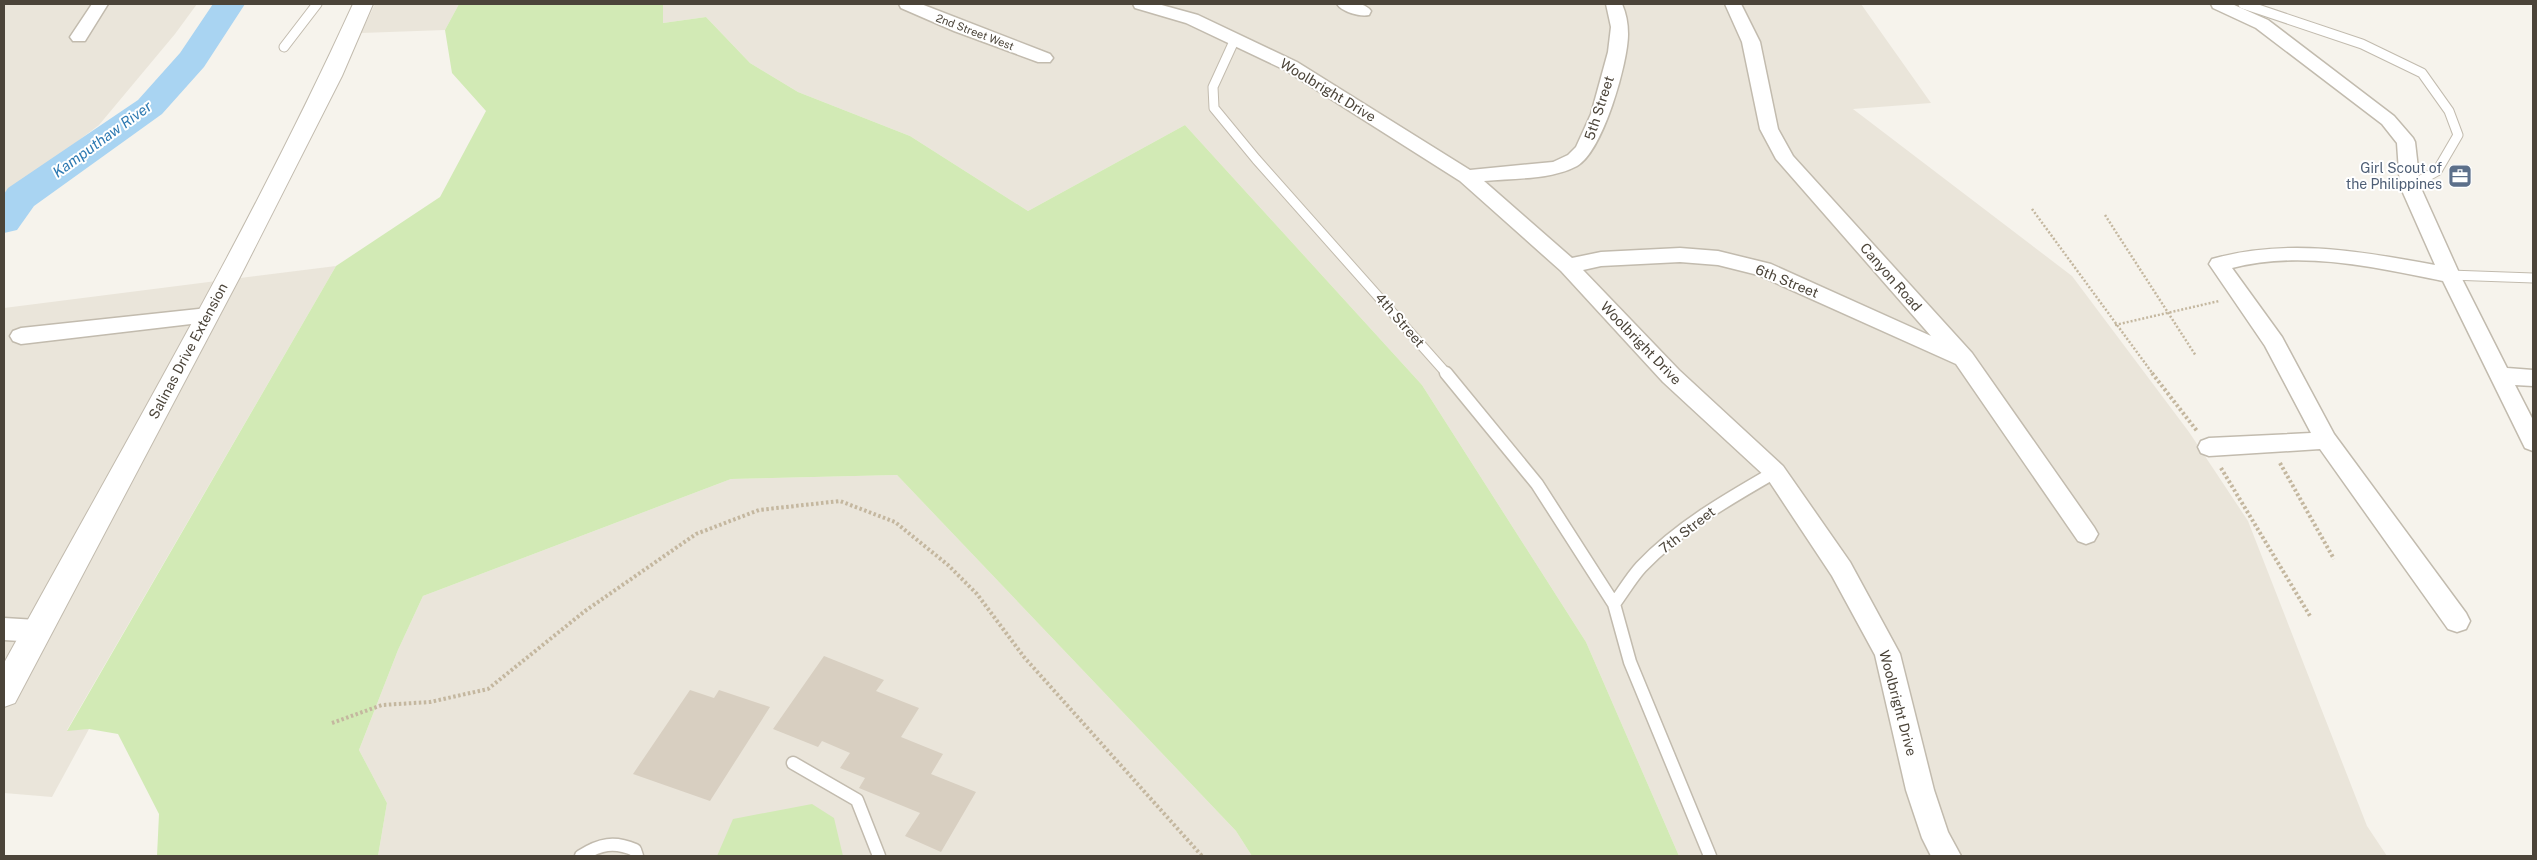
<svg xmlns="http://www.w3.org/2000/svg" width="2537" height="860" font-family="'Public Sans',sans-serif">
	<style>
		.residential { fill: #eae5da }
		.green { fill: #d2eab5 }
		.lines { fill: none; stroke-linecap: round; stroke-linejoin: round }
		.river { fill: #a9d4f2; fill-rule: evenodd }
		.building { fill: #d8cfc1 }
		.service-far1-casing { stroke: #c2bbae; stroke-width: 11 }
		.service-casing { stroke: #c2bbae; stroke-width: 15 }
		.minor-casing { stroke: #c2bbae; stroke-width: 3 }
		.tertiary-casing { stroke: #c2bbae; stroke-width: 2 }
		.path-far1 { stroke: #c4b79f; stroke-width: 2.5; stroke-dasharray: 2 2; stroke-linecap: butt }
		.path { stroke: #c4b79f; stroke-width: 4; stroke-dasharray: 2.5 2.5; stroke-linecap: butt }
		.service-far1 { stroke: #fff; stroke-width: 9 }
		.service { stroke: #fff; stroke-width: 12 }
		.minor { fill: #fff; fill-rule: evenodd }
		.tertiary { fill: #fff; fill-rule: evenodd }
		.labels { text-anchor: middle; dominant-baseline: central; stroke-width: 4; stroke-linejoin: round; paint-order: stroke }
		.far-street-label { font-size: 11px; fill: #4b4439; stroke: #fff }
		.street-label { font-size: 14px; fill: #4b4439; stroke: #fff }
		.service-label { font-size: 14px; fill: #4e5e75; stroke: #fff; text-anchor: end }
		.water-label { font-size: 15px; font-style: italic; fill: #2e7ab2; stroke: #fff }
	</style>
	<rect width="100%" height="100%" fill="#f6f3ec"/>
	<path class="residential" d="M4 4H197L175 34 99 125 4 197Z
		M375 4H459L445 30 361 33Z
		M663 4H1861L1931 103 1853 109 2072 276 2189 432 2248 521 2367 826 2387 856H1679L1586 642 1422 385 1185 125 1028 211 910 136 798 92 750 63 706 17 663 23Z
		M336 266 67 730 89 729 52 797 4 793V308Z
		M897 475 1236 831 1252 856H378L387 803 359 750 398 650 423 596 731 479Z"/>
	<path class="green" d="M459 4H663V23L706 17 750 63 798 92 910 136 1028 211 1185 125 1422 385 1586 642 1679 856H1252L1236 831 897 475 731 479 423 596 398 650 359 750 387 803 378 856H157L159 814 118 734 89 729 67 731 336 266 440 197 486 111 452 73 445 30Z
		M812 804 834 818 843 856H717L733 819Z"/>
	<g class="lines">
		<path class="river" d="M213 4H245L204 67 162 114 34 206 17 230 4 233V194L8 188 138 100 180 53Z"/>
	</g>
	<path class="building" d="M824 656 884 680 876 691 919 708 901 737 943 754 931 774 976 792 941 852 905 836 920 813 859 788 865 778 840 768 850 753 822 741 818 747 773 729Z
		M690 690 714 698 719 690 770 707 710 801 633 774Z"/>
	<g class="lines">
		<g class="service-far1-casing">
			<path id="service-far1" d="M2243 4 2362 44 2422 73 2449 111 2458 135 2437 171 2410 186
				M1235 39 1213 87 1214 108 1256 159 1447 374
				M284 47 317 4
				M2450 275 2533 278"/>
		</g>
		<g class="service-casing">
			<path id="service" d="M1446 373 1537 484 1614 604 1630 662 1710 856
				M1614 604C1623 592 1631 578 1641 567 1679 527 1728 499 1775 472
				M793 763 857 800 879 856
				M581 856C600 844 614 841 635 850L637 856"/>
		</g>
		<g class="minor-casing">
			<path id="minor" d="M92 4H108L85 41H73L70 37Z
				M899 4H921L1050 54 1053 58 1050 62H1038L954 31 901 8Z
				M1133 4H1158L1198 15 1297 62 1470 170 1553 162 1568 155 1576 147 1591 114 1608 52 1611 27 1606 4H1622C1626 13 1628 23 1628 34 1628 63 1603 151 1577 166 1551 180 1514 178 1484 181L1572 258 1601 252 1680 248 1718 251 1771 264 1931 336 1776 159 1760 129 1742 42 1725 4H1741L1760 42 1778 129 1793 156 1972 353 2094 527 2098 534 2094 541 2086 544 2078 541 1956 364 1758 275 1718 265 1680 262 1601 266 1583 270 1679 370 1783 466 1850 562 1900 654 1934 790 1948 832 1961 856H1931L1922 838 1906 790 1875 655 1832 576 1767 478 1663 382 1561 271 1460 181 1285 70 1186 23 1135 8Z
				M1337 4C1348 4 1364 1 1371 11L1369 15C1360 17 1342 12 1337 4Z
				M2211 4H2232L2268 20 2394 116 2413 138 2415 142 2420 186 2460 275 2507 368 2533 370V386L2515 385 2533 420V451L2525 448 2522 442 2443 281C2374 267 2302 250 2232 268L2282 337 2334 434 2466 613 2470 621 2466 629 2457 632 2448 629 2320 449 2209 456 2201 453 2198 447 2201 441 2209 438 2311 433 2265 346 2209 264 2212 259C2287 238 2360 251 2435 265L2400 186 2397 143 2382 124 2256 28 2213 8Z
				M208 308 215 310 218 315 215 320 208 322 21 344 13 341 10 336 13 331 21 328Z
				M4 618 37 620 46 623 50 631 46 639 37 642 4 640Z"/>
		</g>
		<g class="tertiary-casing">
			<path id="tertiary" d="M353 4H373L342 76 241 275 15 703 4 707V663C123 445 250 230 353 4Z"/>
		</g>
		<path class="path-far1" d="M2032 209 2153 374
			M2105 215 2196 356
			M2115 325 2219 301"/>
		<path class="path" d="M2152 373 2197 431
			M2280 463 2334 559
			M2221 468 2310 616
			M332 723 382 705 430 702 488 689 585 611 696 534 759 510 840 501 895 522 948 565 977 594 1024 657 1202 856"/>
		<use href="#service-far1" class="service-far1"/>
		<use href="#service" class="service"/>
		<use href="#minor" class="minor"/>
		<use href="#tertiary" class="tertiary"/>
	</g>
	<defs>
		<g id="office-square" transform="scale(1.25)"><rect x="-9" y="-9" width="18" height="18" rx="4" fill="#5c6f8a" stroke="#fff"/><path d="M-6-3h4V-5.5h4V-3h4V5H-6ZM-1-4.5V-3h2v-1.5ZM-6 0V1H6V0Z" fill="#fff"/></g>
	</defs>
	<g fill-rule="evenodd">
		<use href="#office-square" x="2460" y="176"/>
	</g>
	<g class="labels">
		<g class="far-street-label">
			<text transform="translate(975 32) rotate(21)">2nd Street West</text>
		</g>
		<g class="street-label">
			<text transform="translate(1328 90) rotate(31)">Woolbright Drive</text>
			<text transform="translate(1599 108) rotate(-72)">5th Street</text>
			<text transform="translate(1891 277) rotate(49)">Canyon Road</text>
			<text transform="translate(1787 281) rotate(22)">6th Street</text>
			<text transform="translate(1400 320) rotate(49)">4th Street</text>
			<text transform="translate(1641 343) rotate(46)">Woolbright Drive</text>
			<text transform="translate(188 351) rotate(-62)">Salinas Drive Extension</text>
			<text transform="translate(1687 530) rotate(-38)">7th Street</text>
			<text transform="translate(1898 703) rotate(75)">Woolbright Drive</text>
		</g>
		<g class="service-label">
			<text x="2442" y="168">Girl Scout of<tspan x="2442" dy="16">the Philippines</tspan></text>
		</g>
		<g class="water-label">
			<text transform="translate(102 139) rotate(-36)">Kamputhaw River</text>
		</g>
	</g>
	<rect width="2537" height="860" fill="none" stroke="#4b4439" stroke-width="10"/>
</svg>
